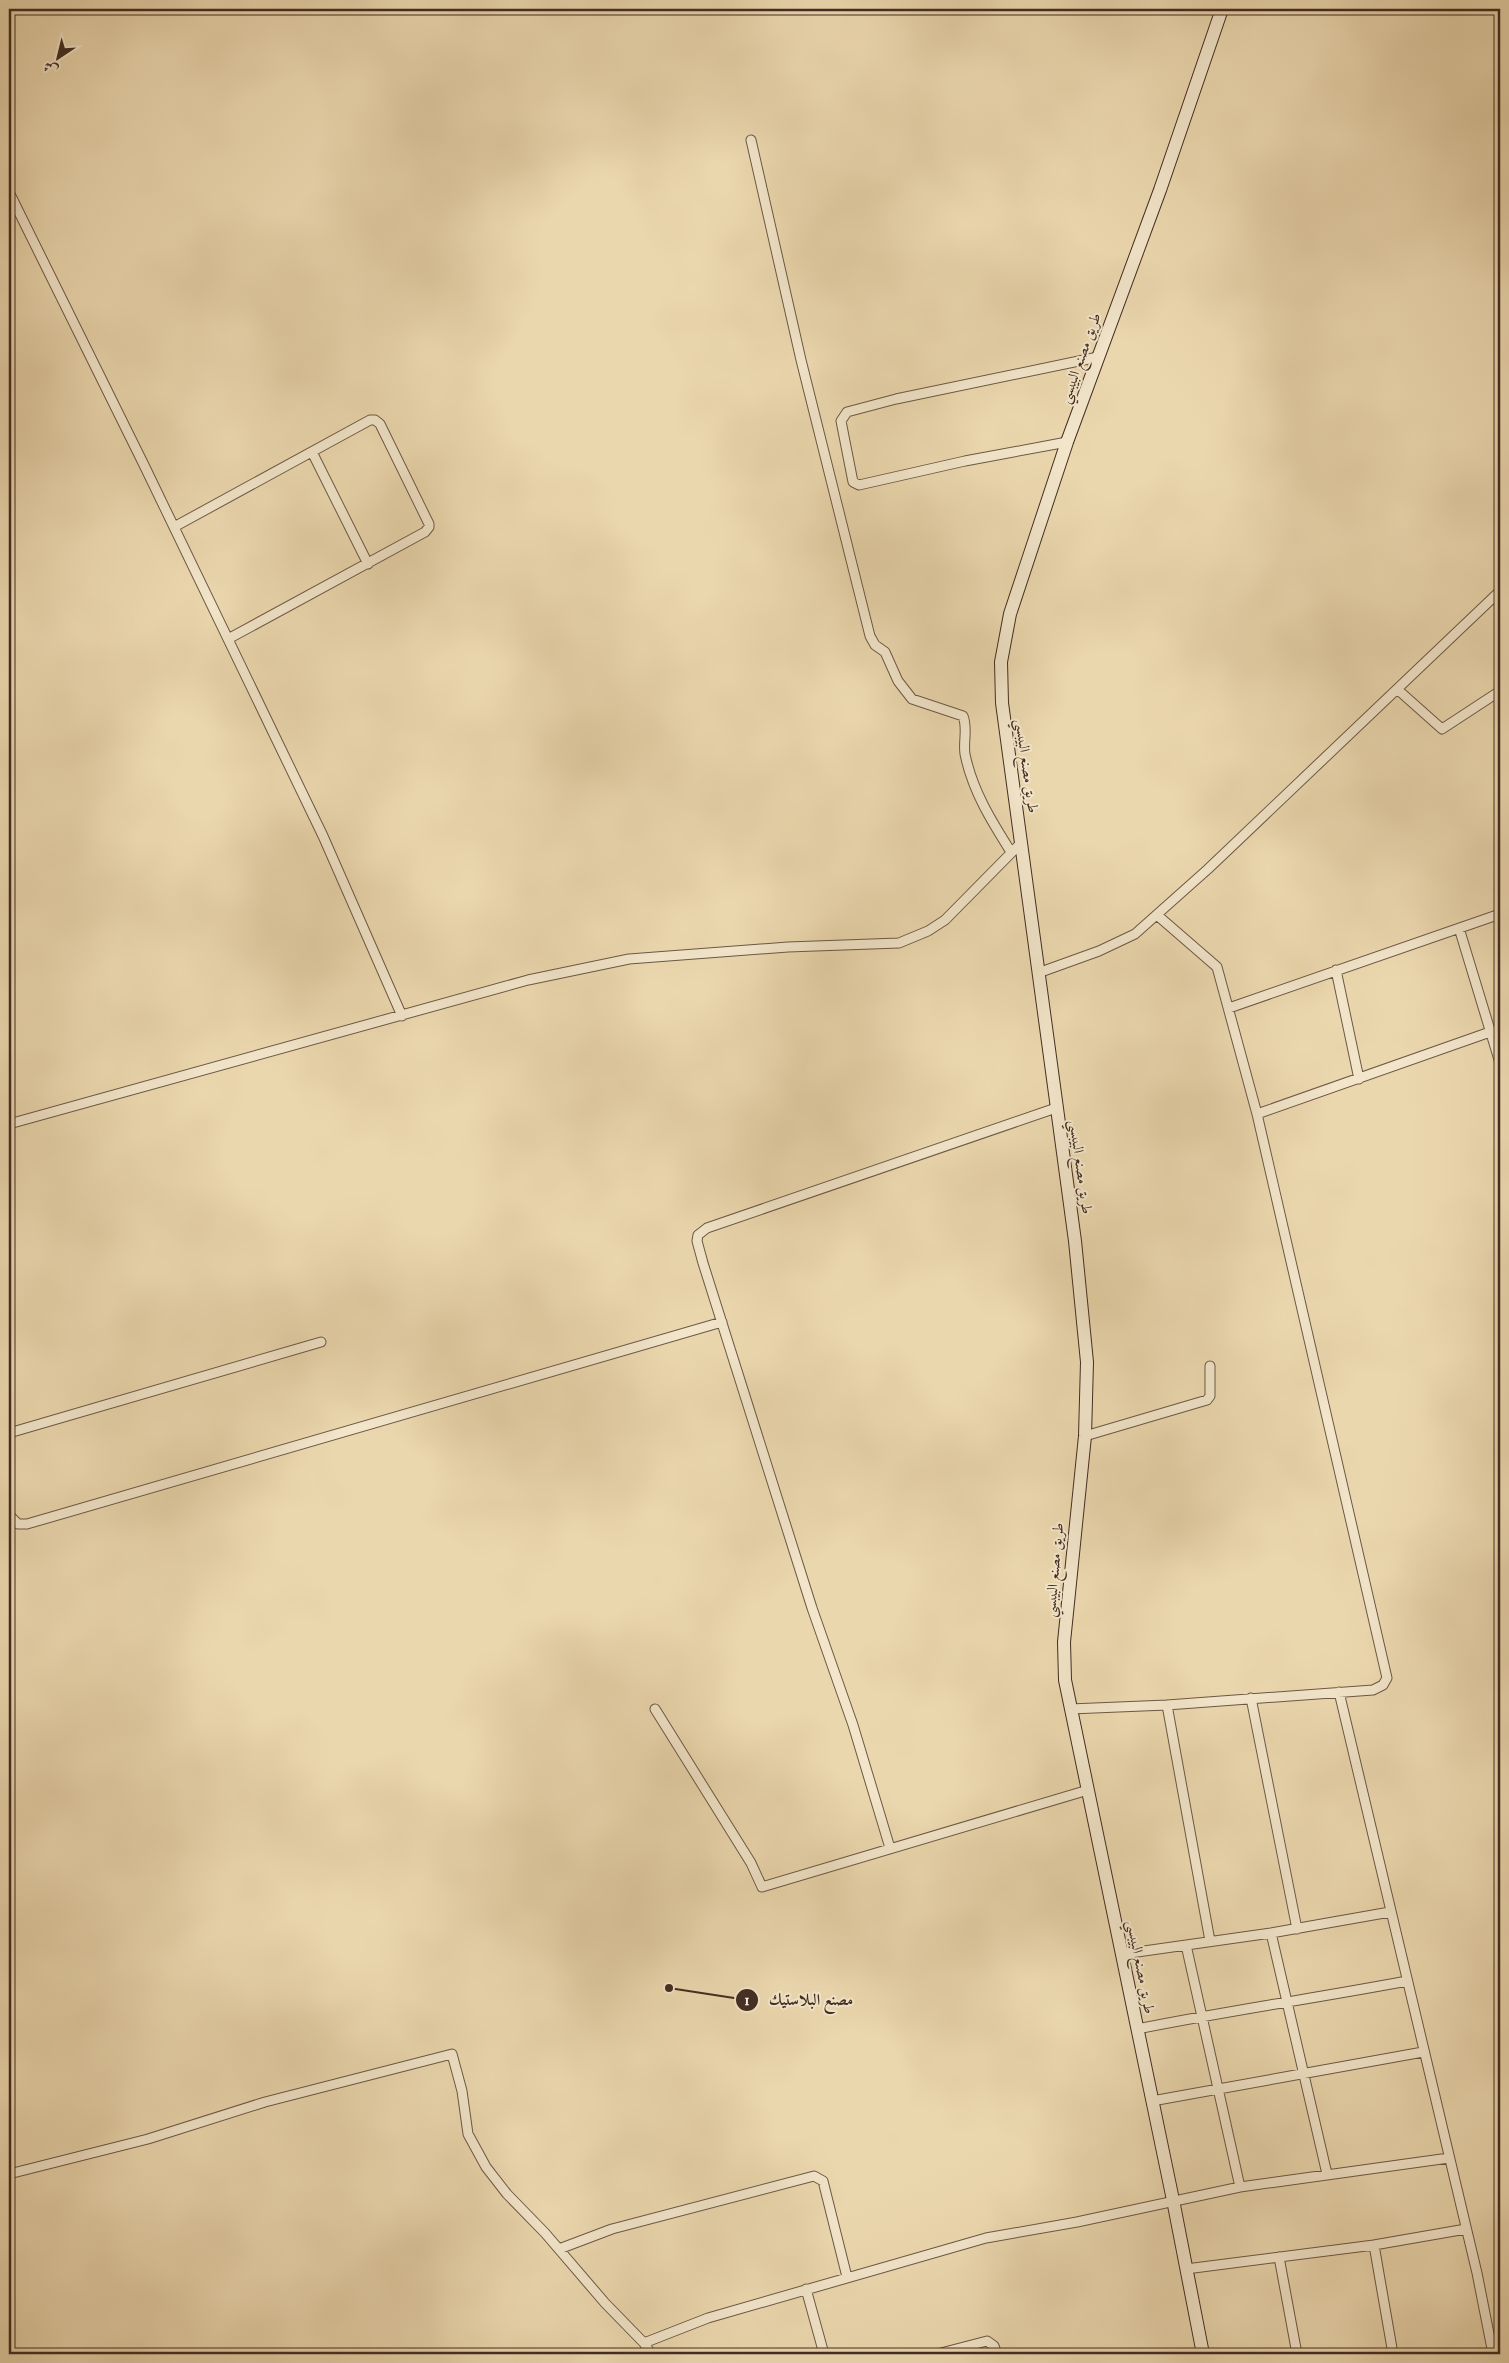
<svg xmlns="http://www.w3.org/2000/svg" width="1509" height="2363" font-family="'IM FELL French Canon',Amiri,serif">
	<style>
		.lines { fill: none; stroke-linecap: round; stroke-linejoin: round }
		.street-casing { stroke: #6c5844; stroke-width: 11 }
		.secondary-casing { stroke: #422d21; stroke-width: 14 }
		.street { stroke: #f2e5ca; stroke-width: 9 }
		.secondary { stroke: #f2e5ca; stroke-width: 12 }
		.labels { text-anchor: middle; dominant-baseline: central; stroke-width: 4; stroke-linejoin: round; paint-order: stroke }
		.street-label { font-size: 15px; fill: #422d21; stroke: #f2e5ca }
		.leader { fill: none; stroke: #422d21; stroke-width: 2 }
		.callout-dot { fill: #422d21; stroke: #f2e5ca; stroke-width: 2 }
		.mark-label { font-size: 15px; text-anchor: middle; font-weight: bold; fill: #fff }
		.callout-label { font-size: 16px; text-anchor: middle; font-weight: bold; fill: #422d21; stroke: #f2e5ca; stroke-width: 4; stroke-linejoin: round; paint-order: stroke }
	</style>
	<rect width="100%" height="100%" fill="#ebd7ae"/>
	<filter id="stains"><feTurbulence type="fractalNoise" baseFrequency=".004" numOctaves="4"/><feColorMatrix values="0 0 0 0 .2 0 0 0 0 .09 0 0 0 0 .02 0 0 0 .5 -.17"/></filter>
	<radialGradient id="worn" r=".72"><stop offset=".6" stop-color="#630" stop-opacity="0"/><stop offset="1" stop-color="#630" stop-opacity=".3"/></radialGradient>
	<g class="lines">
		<g class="street-casing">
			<path id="street" d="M751 140 801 360 870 636 875 645 885 652 898 681 912 699 963 716C968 728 963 742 965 754 972 790 992 822 1011 852
				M9 192 144 465 323 836 402 1016
				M1067 442 965 461 859 485 853 482 841 421 847 412 896 399 1098 357
				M312 452 368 564
				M174 527 370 420H375L380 424 429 524V527L425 532 228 639
				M1397 689 1442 729 1500 691
				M1459 928 1500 1063
				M1336 970 1359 1079
				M1038 973 1099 951 1135 934 1208 869 1500 591
				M1229 1008 1500 914
				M1257 1114 1490 1032
				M9 1124 528 980 629 959 788 947 899 943 928 931 945 920 1020 844
				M9 1433 321 1342
				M1085 1436 1207 1400 1210 1396V1366
				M9 1515 18 1524H27L722 1322
				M1339 1692 1477 2273 1493 2354
				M1251 1698 1297 1929
				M1167 1705 1210 1941
				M655 1709 751 1863 762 1887 1088 1790
				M1070 1709 1167 1705 1373 1690 1383 1685 1387 1678 1257 1114 1217 967 1157 915
				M890 1848 853 1725 812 1608 703 1263 697 1241 698 1235 707 1228 1056 1108
				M1271 1933 1327 2174
				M1186 1945 1240 2187
				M1123 1954 1271 1933 1390 1912
				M1137 2029C1226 2011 1317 1998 1407 1981
				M1152 2101 1423 2052
				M9 2174 148 2139 265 2102 452 2054 462 2091 468 2134 486 2167 507 2194 545 2233 605 2303 644 2343 651 2354
				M1374 2245 1393 2354
				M559 2249 612 2229 814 2176 823 2181 847 2277
				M1279 2257 1297 2354
				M1186 2269 1374 2245 1466 2229
				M806 2289 824 2354
				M644 2343 708 2318 986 2238 1077 2222 1240 2187 1449 2158
				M937 2354 987 2341 994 2346 997 2354"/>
		</g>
		<g class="secondary-casing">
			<path id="secondary" d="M1203 2354 1173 2200 1065 1680 1064 1642 1085 1436 1087 1362 1075 1241 1002 703 1001 662 1010 614 1067 442 1160 190 1222 9"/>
		</g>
		<use href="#street" class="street"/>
		<use href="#secondary" class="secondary"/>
	</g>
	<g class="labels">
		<g class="street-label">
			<text transform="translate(1080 358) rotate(-70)">طريق مصنع البيبسي</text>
			<text transform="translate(1027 766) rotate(82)">طريق مصنع البيبسي</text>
			<text transform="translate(1081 1167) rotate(82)">طريق مصنع البيبسي</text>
			<text transform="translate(1054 1570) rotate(-85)">طريق مصنع البيبسي</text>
			<text transform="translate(1141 1967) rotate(79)">طريق مصنع البيبسي</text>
		</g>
	</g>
	<path class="leader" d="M669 1988L747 2000"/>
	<g class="callout-dot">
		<circle cx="669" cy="1988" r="5"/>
		<circle cx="747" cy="2000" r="12"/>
	</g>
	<g class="mark-label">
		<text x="747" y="2005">1</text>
	</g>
	<g class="callout-label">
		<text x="811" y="2005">مصنع البلاستيك</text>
	</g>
	<rect width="1509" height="2363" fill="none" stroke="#ebd7ae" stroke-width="30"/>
	<rect x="10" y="10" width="1489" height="2343" fill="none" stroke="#422d21" stroke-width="2.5"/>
	<rect x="15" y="15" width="1479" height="2333" fill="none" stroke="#422d21"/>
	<g transform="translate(58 58) rotate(215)" stroke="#f2e5ca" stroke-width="4" paint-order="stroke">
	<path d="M0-4L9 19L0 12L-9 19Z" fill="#422d21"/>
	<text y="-8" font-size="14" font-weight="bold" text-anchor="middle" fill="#422d21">ش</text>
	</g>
	<rect width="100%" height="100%" filter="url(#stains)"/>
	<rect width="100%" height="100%" fill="url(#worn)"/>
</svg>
